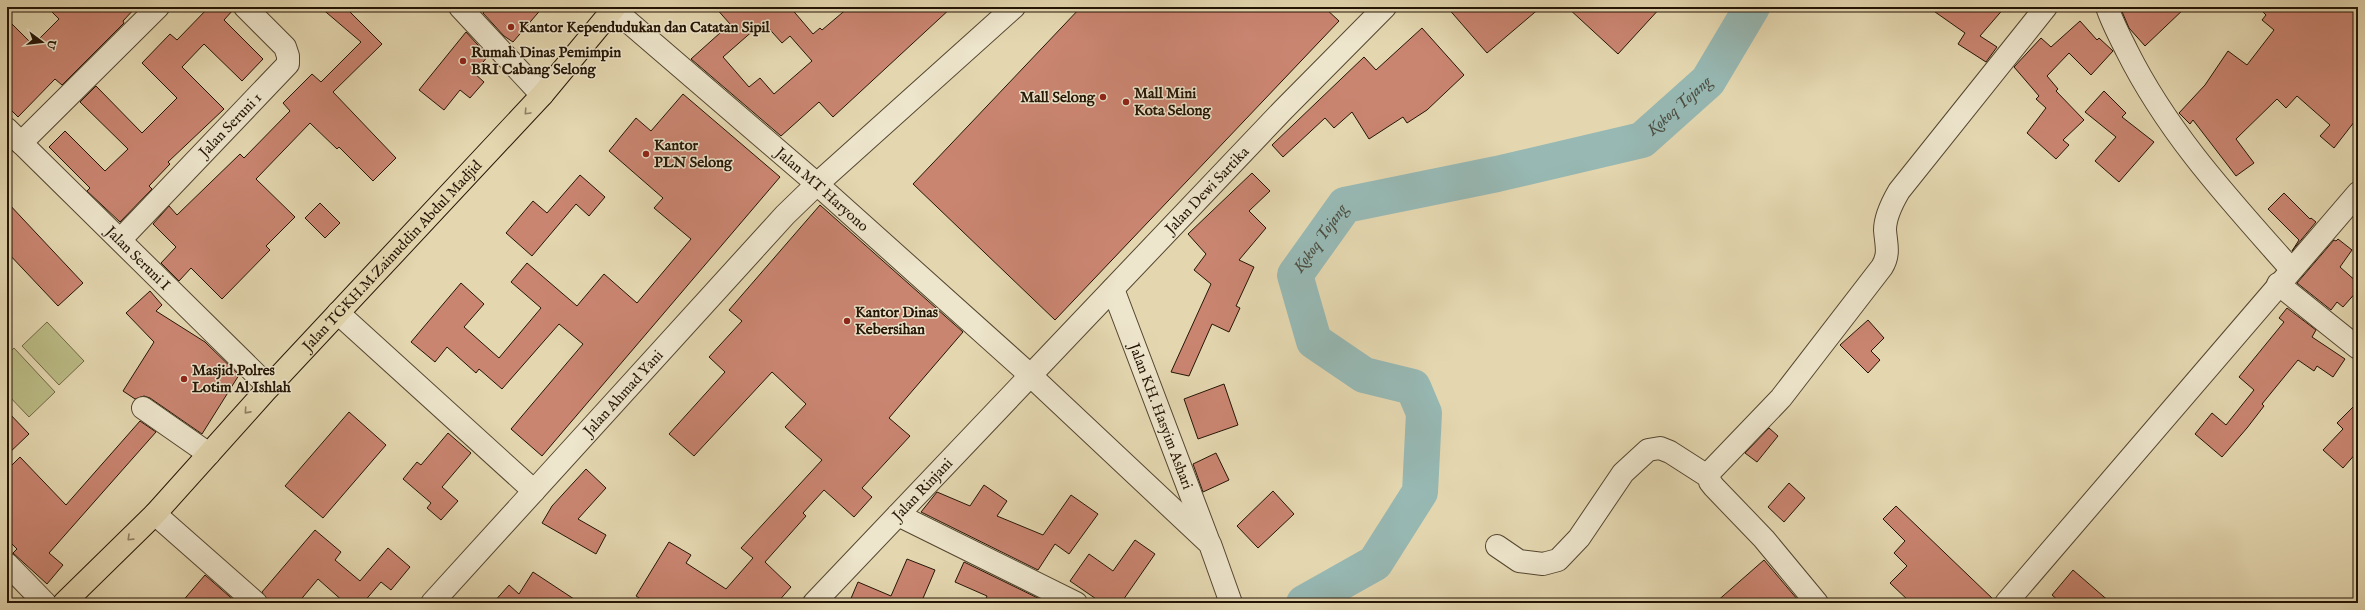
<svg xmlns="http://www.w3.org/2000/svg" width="2365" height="610" font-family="'IM FELL English',serif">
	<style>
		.green { fill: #bbbc86; stroke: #706846 }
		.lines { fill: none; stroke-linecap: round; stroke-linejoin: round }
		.river { stroke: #97b8b3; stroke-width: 36 }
		.building { fill: #ca8571; stroke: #241505; fill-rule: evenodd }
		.minor-casing { stroke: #544630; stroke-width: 24 }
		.major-casing { stroke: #241505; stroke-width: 24 }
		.minor { stroke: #ede5cc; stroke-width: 22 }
		.major { stroke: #e4d7b0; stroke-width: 22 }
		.oneway { stroke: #8e8063 }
		.poi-dot { fill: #8f2418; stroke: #ede5cc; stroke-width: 1.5 }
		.labels { text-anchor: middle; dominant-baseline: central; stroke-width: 3; stroke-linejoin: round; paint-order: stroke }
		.poi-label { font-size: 15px; font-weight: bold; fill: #241505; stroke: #ede5cc; text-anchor: start }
		.street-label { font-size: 15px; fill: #241505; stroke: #ede5cc }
		.water-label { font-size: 16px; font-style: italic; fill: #4c4e42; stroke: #ede5cc }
	</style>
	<rect width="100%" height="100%" fill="#e4d7b0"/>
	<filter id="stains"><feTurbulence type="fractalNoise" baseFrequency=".005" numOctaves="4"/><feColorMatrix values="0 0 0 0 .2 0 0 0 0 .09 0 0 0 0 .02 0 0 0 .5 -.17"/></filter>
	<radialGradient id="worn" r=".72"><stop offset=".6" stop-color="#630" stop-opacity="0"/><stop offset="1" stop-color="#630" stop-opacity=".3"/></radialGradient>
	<path class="green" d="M47 322 84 361 59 385 22 346Z
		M14 348 55 392 29 417 7 394V355Z"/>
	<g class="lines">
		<path class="river" id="s1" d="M1304 603 1375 563 1420 492 1424 413 1413 387 1364 375 1314 341 1295 275 1345 205 1497 174 1642 140 1708 81 1752 7"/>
	</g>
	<path class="building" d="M47 7H136L123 21 124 23 62 85 55 79 18 117 7 106V19L33 45 59 19Z
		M209 7H233V10L224 20 263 59 242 81 204 44 182 67 224 109 168 162 170 164 149 186 152 189 120 222 87 191 90 188 49 147 65 131 105 171 128 149 80 102 96 86 142 133 177 98 142 63 170 34 177 40Z
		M320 7H345L382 44 333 92 396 158 373 181 339 147 337 149 310 123 256 179 295 217 266 246 270 250 222 299 191 268 179 281 161 263 176 247 153 224 169 206 177 215 240 154 244 158 290 111 283 103 312 74 321 82 361 42Z
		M487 7H543L513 42 504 36 483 13Z
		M715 7H790L813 34 820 28 822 30 849 7H952L833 117 819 102 781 136 691 59 730 24ZM763 22 782 43 790 36 812 61 774 94 760 78 749 87 723 57Z
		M1081 7H1324L1339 21 1055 320 913 184Z
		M1447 7H1541L1487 53Z
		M1567 7H1661L1618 54Z
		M1928 7H2005L1980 36 1997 47 1986 62 1958 44 1965 33Z
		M2120 7H2186L2145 46 2129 28Z
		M2258 7H2358V117L2334 148 2320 136 2330 125 2297 96 2286 108 2277 99 2236 139 2254 163 2236 176 2193 120 2190 124 2179 113 2205 85 2228 51 2247 65 2274 30 2262 20 2266 15Z
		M2080 21 2097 40 2099 38 2113 51 2091 75 2069 53 2047 76 2058 89 2056 91 2084 120 2063 140 2069 145 2056 159 2027 133 2046 108 2036 99 2039 96 2014 67 2041 38 2051 47Z
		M1422 28 1464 75 1427 110 1407 123 1403 117 1369 139 1352 112 1334 128 1325 118 1283 157 1272 145 1364 57 1376 70Z
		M466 32 488 56 474 73 484 82 470 98 460 90 444 110 419 90Z
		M2104 91 2126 113 2122 117 2154 142 2119 182 2095 161 2116 137 2085 112Z
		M683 94 780 177 542 456 511 429 583 344 559 324 502 389 479 369 476 373 447 347 435 362 411 342 461 283 484 304 464 327 499 358 541 308 511 282 527 263 577 306 604 274 637 303 691 239 654 208 663 198 609 151 636 118 651 131Z
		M1252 173 1270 191 1249 211 1266 228 1239 260 1254 267 1236 306 1240 308 1229 332 1212 324 1189 376 1171 372 1211 284 1194 270 1206 254 1188 234Z
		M580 175 605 197 589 216 576 204 532 256 506 233 533 201 547 213Z
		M2284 193 2310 219 2311 218 2316 222 2292 251 2299 240 2268 209Z
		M7 202 83 283 58 306 7 252Z
		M320 203 340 223 325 238 305 218Z
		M820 205 963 332 889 418 910 436 862 488 872 497 854 517 824 490 803 513 806 516 765 562 791 587 777 603H647L636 596 669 542 691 555 686 563 726 589 753 558 741 548 822 460 785 427 806 404 772 372 694 456 669 434 725 372 709 357 742 321 729 310Z
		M2338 239 2352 250 2340 267 2358 283V290L2343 307 2337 302 2331 310 2297 283 2334 240 2336 241Z
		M150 291 162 305 156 311 205 342 239 375 202 434 150 398 144 396 135 399 123 391 154 342 126 313Z
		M2287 308 2316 330 2312 337 2345 359 2333 377 2317 366 2314 371 2298 360 2262 404 2264 406 2247 428 2222 457 2195 434 2212 413 2226 425 2254 390 2239 377 2284 322 2279 318Z
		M1868 320 1884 338 1871 351 1880 360 1868 373 1840 345Z
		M1224 384 1238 425 1198 439 1184 399Z
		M2358 402V451L2343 468 2323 450 2343 429 2337 423Z
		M7 411 29 434 7 455Z
		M349 412 386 445 323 518 285 486Z
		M140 421 156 432 49 553 63 565 47 584 13 553 17 549 7 539V470L20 457 66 505Z
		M1769 428 1778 436 1757 462 1745 453Z
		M448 433 471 453 442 487 458 501 441 520 427 508 431 503 403 479 417 462 421 465Z
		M1216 453 1229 480 1203 492 1193 464Z
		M586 469 606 488 578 519 606 535 596 554 542 523 552 506Z
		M1789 483 1805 498 1784 522 1768 507Z
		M984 485 1007 501 997 516 1043 535 1071 495 1098 514 1069 554 1055 544 1038 570 921 512 937 492 970 506Z
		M1273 491 1294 514 1258 548 1237 526Z
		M1896 506 1994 600V603H1911L1890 583 1907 566 1894 553 1905 541 1883 519Z
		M315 530 341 552 335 560 360 581 388 548 410 567 391 590 381 582 363 603H345L318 579 298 603H268L262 592Z
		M1135 540 1155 554 1121 603H1102L1070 581 1089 554 1113 571Z
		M907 559 935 570 921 603H849L858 582 891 596Z
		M1764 560 1798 600 1795 603H1715Z
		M964 562 1048 603H984L987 596 955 582Z
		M2073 570 2111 603H2061L2052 595Z
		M533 572 580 603H493L509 585 519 594Z
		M205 575 237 603H181Z"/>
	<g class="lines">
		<g class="minor-casing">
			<g id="minor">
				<path d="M460 7 542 95"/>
				<path id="s2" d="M611 7 817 184 1030 375 1210 544 1231 603"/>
				<path d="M2107 7C2112 22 2120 37 2127 51 2169 135 2230 200 2291 269"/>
				<path id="s3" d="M7 129 269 387"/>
				<path d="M21 143 158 7"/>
				<path id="s4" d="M121 239 288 64V56L285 47 245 7"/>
				<path d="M2278 284 2358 348"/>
				<path id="s5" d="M1113 289 1208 540"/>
				<path d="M338 313 534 491"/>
				<path d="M143 408 209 454"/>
				<path d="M155 514 256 603"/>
				<path d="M898 515 1076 603"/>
				<path d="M1497 546 1519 561 1543 564 1558 560 1579 538 1623 473 1648 450 1660 448 1670 452 1709 477"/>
				<path d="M7 564 45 603"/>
				<path id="s6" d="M432 603 785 215 817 184 1014 7"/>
				<path id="s7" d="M814 603 1283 110 1385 7"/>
				<path d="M1817 603 1764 539 1714 487 1710 482 1709 473 1781 398 1882 267C1890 254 1886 244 1885 230 1885 217 1892 203 1899 191L2046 7"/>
				<path d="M2006 603 2358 193"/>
			</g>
		</g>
		<g class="major-casing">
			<g id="major">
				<path id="s8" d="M64 603 155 514 269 387 542 95 615 7"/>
			</g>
		</g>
		<use href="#minor" class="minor"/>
		<use href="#major" class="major"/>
	</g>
	<defs><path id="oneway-chevron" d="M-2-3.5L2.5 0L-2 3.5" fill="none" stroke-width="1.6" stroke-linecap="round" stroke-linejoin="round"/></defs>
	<g class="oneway">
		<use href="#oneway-chevron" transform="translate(527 112) rotate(133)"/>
		<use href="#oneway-chevron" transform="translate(247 411) rotate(132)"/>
		<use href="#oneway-chevron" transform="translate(130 538) rotate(136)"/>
	</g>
	<g class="poi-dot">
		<circle cx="511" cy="27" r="4"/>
		<circle cx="463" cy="61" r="4"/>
		<circle cx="1103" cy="97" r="4"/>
		<circle cx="1126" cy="102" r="4"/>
		<circle cx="646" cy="154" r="4"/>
		<circle cx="847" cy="321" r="4"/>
		<circle cx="184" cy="379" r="4"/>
	</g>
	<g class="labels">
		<g class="poi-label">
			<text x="519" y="27">Kantor Kependudukan dan Catatan Sipil</text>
			<text x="471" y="52">Rumah Dinas Pemimpin<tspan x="471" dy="17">BRI Cabang Selong</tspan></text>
			<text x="1134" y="93">Mall Mini<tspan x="1134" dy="17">Kota Selong</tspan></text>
			<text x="1095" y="97" text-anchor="end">Mall Selong</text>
			<text x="654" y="145">Kantor<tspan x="654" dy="17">PLN Selong</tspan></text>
			<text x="855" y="312">Kantor Dinas<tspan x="855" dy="17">Kebersihan</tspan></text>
			<text x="192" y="370">Masjid Polres<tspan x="192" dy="17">Lotim Al Ishlah</tspan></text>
		</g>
		<g class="street-label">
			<text stroke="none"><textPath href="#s4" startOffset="158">Jalan Seruni 1</textPath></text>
			<text stroke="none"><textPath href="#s2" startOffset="279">Jalan MT Haryono</textPath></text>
			<text stroke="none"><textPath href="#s7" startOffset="570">Jalan Dewi Sartika</textPath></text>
			<text stroke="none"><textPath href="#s8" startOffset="478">Jalan TGKH.M.Zainuddin Abdul Madjid</textPath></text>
			<text stroke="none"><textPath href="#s3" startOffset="184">Jalan Seruni I</textPath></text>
			<text stroke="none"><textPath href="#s6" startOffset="284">Jalan Ahmad Yani</textPath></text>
			<text stroke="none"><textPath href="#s5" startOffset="136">Jalan KH. Hasyim Ashari</textPath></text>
			<text stroke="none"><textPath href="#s7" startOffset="157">Jalan Rinjani</textPath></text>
		</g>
		<g class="water-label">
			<text stroke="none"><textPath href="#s1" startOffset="893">Kokoq Tojang</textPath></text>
			<text stroke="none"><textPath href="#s1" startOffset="497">Kokoq Tojang</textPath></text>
		</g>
	</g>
	<rect width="2365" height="610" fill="none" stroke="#e4d7b0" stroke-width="24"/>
	<rect x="8" y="8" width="2349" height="594" fill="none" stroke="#241505" stroke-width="2"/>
	<rect x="12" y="12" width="2341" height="586" fill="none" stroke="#241505"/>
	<g transform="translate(42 42) rotate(105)" stroke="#ede5cc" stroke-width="3" paint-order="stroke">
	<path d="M0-3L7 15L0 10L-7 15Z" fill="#241505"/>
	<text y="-6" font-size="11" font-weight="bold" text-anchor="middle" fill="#241505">U</text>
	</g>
	<rect width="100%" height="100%" filter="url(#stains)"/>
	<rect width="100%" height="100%" fill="url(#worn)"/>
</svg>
